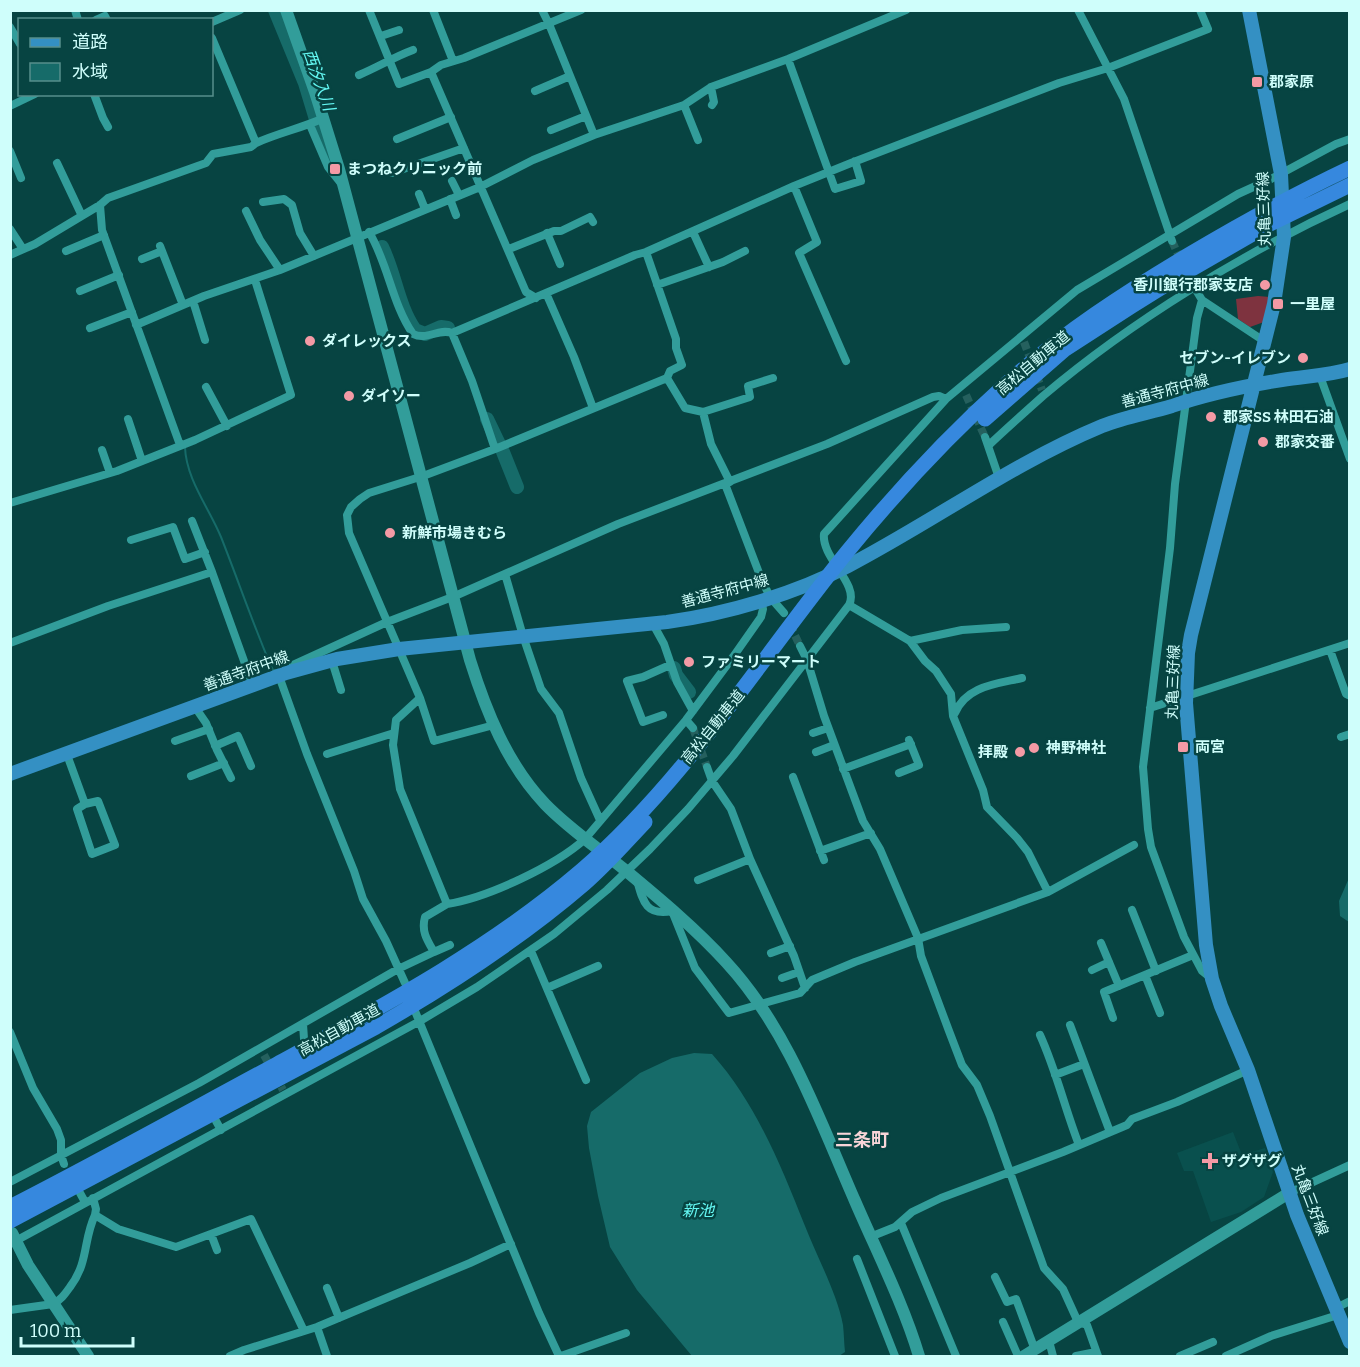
<svg xmlns="http://www.w3.org/2000/svg" width="1360" height="1367" font-family="Bitter,'Noto Sans JP',serif">
	<style>
		.built { fill: #09504e }
		.green { fill: #7e333f }
		.water { fill: #166b69 }
		.lines { fill: none; stroke-linecap: round; stroke-linejoin: round }
		.stream { stroke: #166b69; stroke-width: 2 }
		.river { stroke: #166b69; stroke-width: 14 }
		.street-tunnel { stroke: #25605e; stroke-width: 8; stroke-dasharray: 8 4; stroke-linecap: butt }
		.street { stroke: #329d9a; stroke-width: 8 }
		.secondary { stroke: #329d9a; stroke-width: 12 }
		.primary { stroke: #3490c3; stroke-width: 14 }
		.highway { stroke: #3688de; stroke-width: 15 }
		.poi-dot { fill: #f49aa5; stroke: #074442; stroke-width: 2 }
		.labels { text-anchor: middle; dominant-baseline: central; stroke-width: 5; stroke-linejoin: round; paint-order: stroke }
		.poi-label { font-size: 15px; font-weight: bold; fill: #cffefb; stroke: #074442; text-anchor: start }
		.street-label { font-size: 15px; fill: #cffefb; stroke: #074442 }
		.water-label { font-size: 16px; font-style: italic; fill: #64f8f3; stroke: #074442 }
		.quarter-label { font-size: 18px; font-weight: bold; fill: #f8d5d8; stroke: #074442 }
	</style>
	<rect width="100%" height="100%" fill="#074442"/>
	<path class="built" d="M1233 1132 1242 1155 1265 1148 1273 1172 1264 1197 1241 1212 1211 1222 1193 1171H1184L1177 1153Z"/>
	<path class="green" d="M1258 296 1270 297 1264 322 1250 327 1238 319 1236 299Z"/>
	<path class="water" d="M1349 878V922L1340 916 1339 901Z
		M694 1053 712 1054C756 1103 781 1166 805 1226 817 1257 837 1293 843 1325 844 1334 844 1343 845 1352L839 1356H692L637 1290 610 1247 598 1196 589 1148 587 1126 591 1112 640 1073 672 1058Z"/>
	<g class="lines">
		<path class="stream" d="M185 447C186 479 209 508 221 537 238 580 253 624 271 666L273 670H276"/>
		<path class="river" d="M275 10 305 83 327 156
			M382 247C395 273 398 306 415 330L425 334 441 327 448 328
			M487 419 499 444
			M503 452 517 487
			M674 668 676 675 689 692"/>
		<path class="street-tunnel" d="M1172 241 1182 263
			M1024 342 1042 390
			M966 395 985 437
			M790 625 800 646
			M693 728 707 767
			M264 1055 283 1090"/>
		<path class="street" d="M75 10 78 20
			M369 10 399 84 431 72 441 65 464 58 581 10
			M433 10 453 61
			M542 10 549 24 594 135
			M1078 10 1124 99 1172 241
			M96 20 105 16 107 20
			M212 22 240 10
			M10 27 20 44
			M381 36 399 30
			M788 59 835 189 861 181 855 161
			M431 72 526 292 536 298
			M359 75C378 67 394 57 413 50
			M711 87 714 102 712 105
			M535 91 570 76
			M94 94 103 118 108 127
			M684 105 698 140
			M10 106 35 94
			M310 125 328 167 340 182
			M551 130 586 116
			M397 139 451 117
			M256 143C278 133 302 128 324 118
			M10 151 21 178
			M57 163 82 216
			M392 173 464 148
			M452 181 459 195
			M794 186 817 242 799 253 846 361
			M419 194 425 209
			M450 199 456 215
			M263 202 284 199 292 205 300 233 314 256
			M100 205 102 230 180 445
			M246 211 260 240 280 270
			M10 229 23 249
			M369 232C388 263 392 304 413 334 427 341 438 328 452 333L635 255 646 252 794 186 851 163 1059 83 1108 68 1208 29 1200 10
			M693 232 709 267
			M547 233 560 264
			M160 246 183 305
			M509 249 554 231H561L590 217 593 222
			M66 251 104 235
			M646 252 676 339V348L682 365 670 371 667 378 495 449 423 476 369 493 360 499 351 507 347 515 349 533 420 698 396 720 393 745 400 789 447 904C487 898 555 866 585 839L686 720 733 657 761 617 763 609 761 600
			M10 255 35 244 100 205 108 198 206 163 213 154 251 147 256 143 212 38
			M142 259 162 251
			M1190 280 1202 300 1264 341
			M657 285 723 262 745 251
			M80 291 119 275
			M546 293 574 357 593 408
			M1202 300 1197 318 1175 484 1170 548 1143 767 1148 829 1151 847 1184 937 1202 971 1212 979
			M193 301 205 340
			M136 325 204 296 280 270 480 187 533 160 594 135 684 105 711 87 788 59 906 10
			M90 328 132 312
			M452 333 472 381 495 449
			M1320 376 1350 459
			M667 378 685 408 703 412 711 444 730 482
			M206 387 227 426
			M703 412 750 397 748 386 773 378
			M128 419 142 461
			M985 437 999 478
			M989 445C1007 428 1025 412 1043 396 1133 320 1243 253 1350 204
			M102 450 110 473
			M725 484 761 578 770 597 784 613
			M10 503 117 471 195 440 291 395 255 280
			M192 521 212 572
			M131 540 173 527 185 559 205 552
			M505 574 523 636 541 689 559 713 581 778 600 820
			M849 605 910 641 925 661 936 671 951 694 953 716 983 790 987 807 1017 838 1028 852 1048 892
			M653 624 664 644 677 682 693 711
			M910 641 962 630 1006 627
			M10 643 108 606 212 572 253 686
			M800 646 807 660 824 716 863 821 880 849 918 938 921 956 949 1031 962 1065 977 1085 990 1116 1044 1268 1063 1289 1078 1322 1087 1325 1098 1356
			M1330 650 1346 694 1350 696
			M332 661 341 690
			M293 665 387 622 455 596 618 524 827 444 933 397 939 396 946 399
			M280 674 279 676 307 754 354 871 363 899 386 941 405 983
			M420 698 434 741 494 725
			M195 707 206 723 217 750 231 778
			M1150 708 1350 643
			M955 713C966 686 996 684 1022 678
			M663 715 643 722 627 681 643 677 670 665
			M686 720 693 728
			M813 733 828 728
			M1341 737 1350 734
			M175 741 209 729
			M215 746 238 736 251 766
			M66 752 85 804 77 809 92 854 115 845 98 801 85 804
			M816 752 834 745
			M327 754 394 733
			M707 767 712 781 731 809 750 859 794 956 805 988
			M843 769 911 744
			M899 773 919 765 909 740
			M191 776 224 763
			M793 777 824 860
			M820 851 871 833
			M637 880C643 902 646 916 672 911L695 968 729 1013 800 993 812 980 855 962 1048 892 1134 845
			M698 880 750 859
			M1132 910 1156 971
			M1101 943 1119 986
			M531 951 586 1080
			M434 952 450 945
			M771 953 790 946
			M1092 970 1109 962
			M1145 975 1160 1013
			M782 978 799 972
			M547 988 598 966
			M415 1011 539 1313 559 1356
			M1113 1018 1104 992 1193 955
			M303 1024 304 1039
			M1070 1025 1110 1132
			M10 1032 33 1088 57 1129 61 1140V1155L64 1164
			M1040 1035C1056 1070 1065 1109 1079 1145
			M1055 1075 1084 1064
			M216 1121 221 1130
			M10 1182 199 1083 398 969 434 952C427 940 421 931 425 917L447 904
			M80 1193 85 1202
			M1289 1193 1350 1165
			M95 1215 118 1229 176 1247 251 1219 304 1331
			M901 1223 956 1356
			M211 1234 217 1250
			M870 1237 895 1227 912 1212 941 1198 1063 1152 1127 1125 1132 1119 1177 1102 1248 1070
			M10 1244 420 1021 477 987 554 934 607 890 650 849 688 809 733 756 849 605C860 584 821 558 824 534L946 399 1077 290 1238 194 1271 179 1336 144 1350 139
			M857 1259 895 1356
			M995 1277 1007 1302 1016 1299 1035 1350
			M327 1288 339 1318
			M1336 1308 1350 1301
			M10 1310 53 1304C61 1300 65 1294 70 1287 89 1262 83 1240 95 1215L96 1209 93 1198
			M1003 1322 1018 1356
			M317 1327 327 1356
			M1049 1341 1053 1356
			M230 1356 244 1350 317 1327 470 1263 511 1244
			M561 1356 626 1333
			M1076 1356 1096 1352
			M1180 1356 1213 1342
			M1226 1356 1271 1336 1338 1315"/>
		<path class="secondary" d="M286 10 315 92 339 169 470 660C486 711 507 764 545 804 569 829 598 848 625 870 660 899 696 929 726 962 788 1029 819 1119 855 1201 877 1252 903 1303 919 1356
			M12 1233 28 1265 88 1356
			M1024 1356 1289 1193"/>
		<path class="primary" d="M1249 10 1281 174 1284 237 1274 304 1191 635 1188 653 1186 703 1206 945 1212 979 1221 1006 1248 1070 1297 1215 1350 1342
			M10 774 286 673 337 659 399 649 667 622C726 614 795 594 848 566 934 521 1013 463 1102 426 1125 417 1149 413 1172 406 1207 394 1245 386 1282 380 1305 376 1327 376 1350 369"/>
		<path class="highway" d="M985 419 1064 350 1132 306 1185 273 1270 224 1350 185
			M10 1207C100 1161 188 1112 277 1064 383 1006 490 949 582 870 686 780 761 658 847 552 896 492 949 435 1007 383 1063 333 1126 292 1190 254 1242 223 1295 194 1350 168
			M10 1221 376 1027C449 985 520 939 584 884 606 865 625 843 645 822"/>
	</g>
	<g class="poi-dot">
		<rect x="1251" y="76" width="12" height="12" rx="3"/>
		<rect x="329" y="163" width="12" height="12" rx="3"/>
		<circle cx="1265" cy="285" r="6"/>
		<rect x="1272" y="298" width="12" height="12" rx="3"/>
		<circle cx="310" cy="341" r="6"/>
		<circle cx="1303" cy="358" r="6"/>
		<circle cx="349" cy="396" r="6"/>
		<circle cx="1211" cy="417" r="6"/>
		<circle cx="1263" cy="442" r="6"/>
		<circle cx="390" cy="533" r="6"/>
		<circle cx="689" cy="662" r="6"/>
		<rect x="1177" y="741" width="12" height="12" rx="3"/>
		<circle cx="1034" cy="748" r="6"/>
		<circle cx="1020" cy="752" r="6"/>
		<path d="M1207 1152h6v6h6v6h-6v6h-6v-6h-6v-6h6z"/>
	</g>
	<g class="labels">
		<g class="poi-label">
			<text x="1269" y="82">郡家原</text>
			<text x="347" y="169">まつねクリニック前</text>
			<text x="1253" y="285" text-anchor="end">香川銀行郡家支店</text>
			<text x="1290" y="304">一里屋</text>
			<text x="322" y="341">ダイレックス</text>
			<text x="1291" y="358" text-anchor="end">セブン-イレブン</text>
			<text x="361" y="396">ダイソー</text>
			<text x="1223" y="417">郡家SS 林田石油</text>
			<text x="1275" y="442">郡家交番</text>
			<text x="402" y="533">新鮮市場きむら</text>
			<text x="701" y="662">ファミリーマート</text>
			<text x="1195" y="747">両宮</text>
			<text x="1046" y="748">神野神社</text>
			<text x="1008" y="752" text-anchor="end">拝殿</text>
			<text x="1222" y="1161">ザグザグ</text>
		</g>
		<g class="street-label">
			<text transform="translate(1264 209) rotate(-92)">丸亀三好線</text>
			<text transform="translate(1033 363) rotate(-40)">高松自動車道</text>
			<text transform="translate(1165 391) rotate(-15)">善通寺府中線</text>
			<text transform="translate(725 591) rotate(-15)">善通寺府中線</text>
			<text transform="translate(246 671) rotate(-20)">善通寺府中線</text>
			<text transform="translate(1173 682) rotate(-88)">丸亀三好線</text>
			<text transform="translate(713 727) rotate(-51)">高松自動車道</text>
			<text transform="translate(339 1030) rotate(-29)">高松自動車道</text>
			<text transform="translate(1310 1200) rotate(69)">丸亀三好線</text>
		</g>
		<g class="water-label">
			<text transform="translate(319 80) rotate(70)">西汐入川</text>
			<text x="698" y="1210">新池</text>
		</g>
		<g class="quarter-label">
			<text x="862" y="1140">三条町</text>
		</g>
	</g>
	<rect width="1360" height="1367" fill="none" stroke="#cffefb" stroke-width="24"/>
	<rect x="18" y="18" width="195" height="78" fill="#074442" stroke="#578e8c" stroke-width="1.5"/>
	<rect x="30" y="38" width="30" height="9" fill="#3490c3" stroke="#578e8c" stroke-width="1.5"/>
	<text x="72" y="48" font-size="18" fill="#cffefb">道路</text>
	<rect x="30" y="63" width="30" height="18" fill="#166b69" stroke="#578e8c" stroke-width="1.5"/>
	<text x="72" y="78" font-size="18" fill="#cffefb">水域</text>
	<path d="M21 1337v9h112v-9" fill="none" stroke="#cffefb" stroke-width="3"/>
	<text x="30" y="1337" font-size="18" fill="#cffefb" stroke="#074442" stroke-width="4.5" paint-order="stroke">100 m</text>
</svg>
